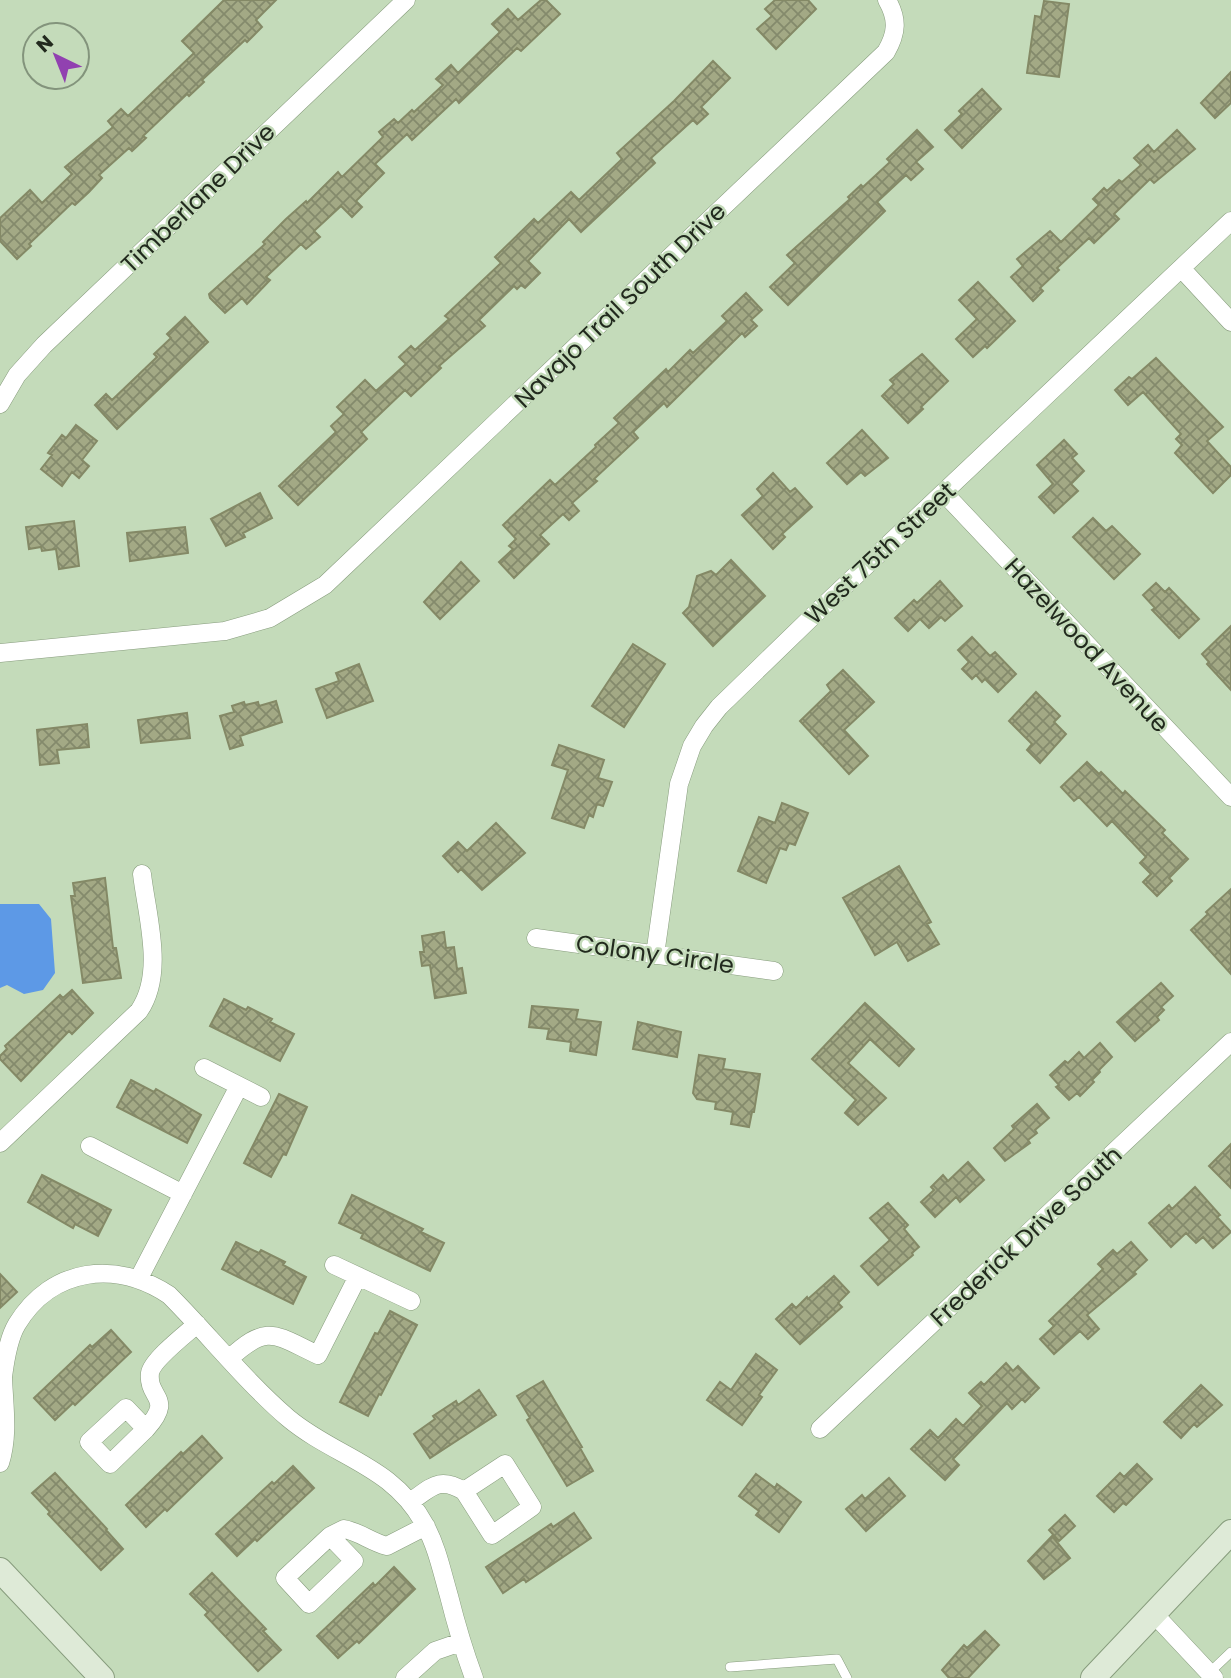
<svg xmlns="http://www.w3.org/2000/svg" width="1231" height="1678" font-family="Poppins,sans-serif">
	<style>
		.water { fill: #5d99e6 }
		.building { fill: url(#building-cross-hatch); stroke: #848966; stroke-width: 2 }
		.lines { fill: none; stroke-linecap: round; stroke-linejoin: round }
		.service-casing { stroke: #879c7d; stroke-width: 10 }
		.minor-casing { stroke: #879c7d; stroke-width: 19 }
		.secondary-casing { stroke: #879c7d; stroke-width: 26 }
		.service { stroke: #fff; stroke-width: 9 }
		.minor { stroke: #fff; stroke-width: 18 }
		.secondary { stroke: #deead7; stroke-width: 24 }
		.labels { text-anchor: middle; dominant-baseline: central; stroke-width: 5; stroke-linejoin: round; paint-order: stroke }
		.street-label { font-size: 24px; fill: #222a1e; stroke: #c4dbba }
	</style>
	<defs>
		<pattern id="building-cross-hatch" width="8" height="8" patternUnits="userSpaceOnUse" patternTransform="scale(1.75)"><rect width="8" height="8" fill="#a3a985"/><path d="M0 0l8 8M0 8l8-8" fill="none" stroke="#848a6c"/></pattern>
	</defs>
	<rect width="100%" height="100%" fill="#c4dbba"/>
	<path class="water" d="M0 904H39L51 919 55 973 43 990 24 994 7 985 0 988Z"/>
	<path class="building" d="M224 0H276L256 20 262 27 247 42 245 40 202 80 204 82 189 96 187 94 143 136 146 138 132 151 129 148 99 175 102 178 89 192 75 205 72 203 29 244 31 246 17 259 0 241V218L30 190 42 203 72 174 65 167 113 127 108 121 121 109 128 116 194 53 182 41Z
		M541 0H546L560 14 521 51 517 48 459 103 456 99 412 140 407 134 375 164 384 173 356 201 362 207 352 217 341 206 314 231 320 237 306 249 301 244 266 277 270 280 247 304 242 298 225 313 210 298 209 294 265 244 263 242 286 219 306 201 307 203 338 172 342 177 383 137 379 132 394 119 398 123 412 110 414 112 443 85 436 79 451 65 458 73 500 32 492 24 508 9 518 20Z
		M775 0H808L816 9 776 49 757 29 772 16 765 9Z
		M1044 1 1069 4 1059 77 1027 73 1035 16 1041 17Z
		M713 61 730 78 701 107 708 114 697 124 693 120 651 158 655 163 581 232 569 219 528 261 540 273 525 288 521 285 517 289 514 286 479 320 485 326 439 366 441 368 411 396 405 390 361 432 367 439 298 505 279 486 336 432 331 426 344 414 337 407 365 380 376 391 406 364 399 357 411 346 415 350 449 319 445 316 501 263 495 257 534 219 538 223 571 192 579 200 622 159 617 153 674 101Z
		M1231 72V103L1215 118 1201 103Z
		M982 89 1001 109 962 148 945 130 962 114 959 111Z
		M917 130 933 147 916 162 923 169 911 180 906 175 877 202 885 211 788 305 770 287 795 263 787 255 850 199 848 197 861 185 863 187 890 162 887 159Z
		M1177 130 1195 149 1154 183 1150 179 1114 214 1119 219 1094 243 1089 238 1057 268 1059 270 1040 288 1043 291 1033 301 1011 277 1023 266 1017 259 1050 231 1061 242 1099 205 1093 199 1104 188 1107 191 1119 180 1122 182 1141 165 1134 158 1148 145 1154 152Z
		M978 282 1015 321 987 348 985 346 973 357 956 339 977 319 959 300Z
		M746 293 762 310 751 320 757 326 745 337 742 333 670 404 667 407 664 403 633 432 638 438 594 479 597 481 572 503 579 511 569 520 563 514 540 535 549 544 514 578 499 562 513 549 509 546 516 539 503 525 550 480 555 485 596 447 595 445 619 423 614 418 666 369 668 372 690 350 693 353 727 321 722 316Z
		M185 317 208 342 117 429 95 405 106 394 112 400 157 357 154 354 171 338 167 334Z
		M922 354 948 381 921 407 923 409 908 423 882 396 894 384 890 380Z
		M1156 358 1223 427 1207 441 1231 467V475L1213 493 1175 453 1182 445 1176 439 1181 434 1143 392 1128 405 1115 390 1129 377 1132 379Z
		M76 425 97 441 82 460 89 466 79 478 72 472 62 486 41 469 52 455 48 453 62 435 66 438Z
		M862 430 888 458 865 476 861 472 847 484 827 463Z
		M1064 440 1077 454 1072 458 1084 471 1071 484 1078 491 1054 513 1039 497 1053 484 1037 465Z
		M773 473 790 492 795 488 812 507 782 534 785 537 773 549 742 515 763 496 757 489Z
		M260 493 272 518 243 533 245 537 226 546 211 519Z
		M1093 518 1106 531 1112 526 1140 554 1114 579 1073 537Z
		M74 521 79 566 59 569 56 549 42 551 41 547 29 549 26 527Z
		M185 527 188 553 130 561 127 533Z
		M731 560 765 596 713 646 683 613 689 607 697 576 711 571 716 575Z
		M461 562 479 581 440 619 424 602Z
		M940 581 962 606 945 621 941 617 929 628 920 619 908 631 895 618 914 600 917 603Z
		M1156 583 1165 592 1169 588 1199 619 1179 638 1152 610 1155 608 1143 595Z
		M1231 626V690L1207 664 1209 662 1202 654Z
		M972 637 990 656 995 652 1016 674 998 692 985 679 982 682 976 675 972 679 962 669 969 662 958 650Z
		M633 644 665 664 624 727 592 706Z
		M359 664 373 701 327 718 316 689 339 681 336 673Z
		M843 670 874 702 844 730 868 756 849 774 800 721 831 691 827 685Z
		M1036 692 1060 716 1054 722 1066 734 1040 763 1027 750 1032 744 1009 721Z
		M276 701 282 722 240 736 243 745 230 749 220 716 234 712 232 706 244 702 245 705 258 702 259 706Z
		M187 713 190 738 141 743 138 720Z
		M87 724 89 747 57 750 59 763 40 765 37 730Z
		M559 745 604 760 598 778 612 782 603 806 597 804 593 817 589 815 584 828 552 818 568 770 552 765Z
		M1087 762 1099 774 1101 772 1123 794 1125 791 1165 830 1162 833 1188 859 1169 878 1172 881 1157 896 1143 882 1151 874 1140 863 1146 857 1112 821 1107 826 1079 797 1074 801 1061 787Z
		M782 803 808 813 795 845 789 843 786 850 780 848 766 883 738 871 759 817 775 823Z
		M496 823 525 853 482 890 461 869 458 872 443 856 458 842 467 851Z
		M899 866 931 922 927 924 939 944 908 961 897 942 875 955 843 898Z
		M105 878 113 948H116L121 978 83 983 71 896H75L73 883Z
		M1231 889V974L1191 930 1208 914 1206 912Z
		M444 932 446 948 454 947 457 969 462 968 466 993 435 998 430 965 422 966 420 952H424L422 936Z
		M1161 983 1173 996 1161 1007 1164 1010 1157 1017 1159 1020 1135 1041 1117 1022Z
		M72 990 93 1013 72 1034 69 1031 21 1081 0 1059V1056L7 1049 5 1046 60 995 63 998Z
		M224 999 246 1010 248 1007 272 1019 270 1022 294 1034 280 1061 210 1026Z
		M865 1003 914 1049 899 1066 870 1039 848 1063 886 1098 858 1125 845 1113 856 1100 812 1059Z
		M532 1006 578 1010 576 1019 601 1022 596 1055 570 1051 571 1042 547 1039 549 1029 529 1027Z
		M638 1022 681 1032 677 1057 633 1049Z
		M1100 1043 1112 1057 1099 1070 1100 1072 1092 1080 1094 1082 1080 1096 1077 1093 1069 1100 1056 1087 1059 1085 1050 1075 1065 1061 1068 1063 1079 1052 1084 1058Z
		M699 1055 725 1059 723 1069 760 1074 754 1112H752L749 1127 731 1124 733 1112 715 1109 716 1102 697 1099 693 1093Z
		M131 1080 154 1092 156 1089 201 1115 187 1143 117 1107Z
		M279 1094 307 1107 286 1155 283 1154 271 1177 244 1163Z
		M1037 1104 1049 1118 1035 1130 1037 1133 1028 1140 1030 1143 1005 1161 994 1148 1014 1129 1012 1126Z
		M1231 1144V1188L1209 1166Z
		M968 1162 984 1180 960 1202 956 1197 935 1217 921 1202 934 1190 931 1187 943 1175 948 1181Z
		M42 1175 111 1210 98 1236 75 1224 73 1228 28 1202Z
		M1195 1187 1220 1215 1217 1217 1231 1232 1213 1248 1203 1237 1196 1243 1186 1233 1171 1247 1149 1223 1169 1205 1172 1209Z
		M352 1195 423 1229 421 1232 444 1243 430 1271 361 1238 363 1234 339 1223Z
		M888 1203 908 1225 904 1229 919 1247 912 1253 913 1255 878 1285 861 1266 890 1240 870 1218Z
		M236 1242 259 1253 261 1250 285 1262 283 1265 306 1277 293 1304 222 1269Z
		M1131 1242 1147 1260 1134 1272 1136 1274 1087 1315 1099 1329 1088 1339 1080 1331 1054 1354 1040 1339 1054 1326 1049 1321 1103 1269 1098 1264 1113 1250 1117 1254Z
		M0 1274 17 1292 0 1308Z
		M834 1276 849 1292 838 1303 842 1307 800 1344 776 1319 792 1304 796 1308 807 1297 808 1299Z
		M390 1311 417 1325 381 1395 379 1394 368 1416 340 1402 375 1333 378 1334Z
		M111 1330 131 1352 75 1405 73 1403 55 1420 34 1398 90 1345 92 1347Z
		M756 1354 777 1370 759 1395 762 1397 742 1425 707 1400 720 1382 731 1390Z
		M1006 1363 1013 1371 1018 1366 1039 1388 1025 1402 1022 1399 1012 1409 1007 1403 953 1459 959 1465 945 1480 911 1449 930 1430 938 1438 956 1419 963 1426 982 1406 969 1393 981 1382 984 1385Z
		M543 1381 582 1447 580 1448 593 1471 567 1486 527 1420 530 1418 517 1396Z
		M1201 1385 1222 1405 1197 1427 1194 1424 1181 1438 1164 1422Z
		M479 1390 496 1415 430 1458 414 1434 435 1419 433 1416 456 1401 458 1405Z
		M202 1436 222 1458 167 1511 165 1509 146 1527 126 1505 181 1452 183 1454Z
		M1137 1464 1152 1479 1126 1505 1123 1503 1114 1512 1097 1496 1120 1473 1124 1477Z
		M293 1466 314 1488 257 1541 255 1539 237 1556 216 1534 272 1482 274 1484Z
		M55 1473 107 1529 106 1530 123 1549 101 1570 48 1514 50 1512 32 1493Z
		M756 1474 775 1488 777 1484 801 1502 779 1532 756 1515 759 1511 739 1496Z
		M889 1478 905 1496 866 1531 846 1509 862 1495 865 1499Z
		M574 1513 591 1538 526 1582 524 1579 503 1593 486 1567 551 1524 553 1527Z
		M1065 1515 1075 1526 1059 1541 1049 1530Z
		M1052 1536 1070 1558 1044 1579 1028 1561Z
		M394 1567 415 1589 359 1643 357 1641 338 1658 317 1636 373 1583 375 1586Z
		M212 1573 266 1629 263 1631 281 1650 258 1671 205 1615 208 1612 190 1594Z
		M985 1631 999 1645 968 1678H949L942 1670 964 1645 967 1648Z"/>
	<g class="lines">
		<g class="service-casing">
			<path id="service" d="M730 1667 837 1659 847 1678
				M1209 1673 1231 1652"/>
		</g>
		<g class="minor-casing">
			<path id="minor" d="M1181 268 1231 322
				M0 404 17 375 44 345 406 0
				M944 493 1231 797
				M0 653 225 631 270 618 325 585 886 52C897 33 898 19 887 0
				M536 938 774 971
				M655 955 679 784 692 746 704 726 719 707 817 612 1231 221
				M204 1068 261 1097
				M0 1143 139 1011C165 973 147 917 142 874
				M90 1146 183 1194
				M334 1265 411 1301
				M139 1278 239 1086
				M230 1358C268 1323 275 1335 318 1355L358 1276
				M0 1374 3 1377C4 1406 9 1435 0 1463
				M3 1377C5 1361 8 1339 17 1324 52 1267 116 1260 169 1295 209 1335 245 1381 288 1418 336 1458 393 1465 425 1525 437 1547 442 1572 449 1596 456 1624 464 1651 474 1678
				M126 1408 146 1429 110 1464 89 1442Z
				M146 1429C175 1397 147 1399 150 1373 152 1360 187 1333 197 1324
				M820 1429 1231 1042
				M505 1464 532 1507 492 1535 464 1491Z
				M410 1502C432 1487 439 1476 464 1491
				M330 1536 354 1561 309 1604 285 1578Z
				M330 1536 344 1529C360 1532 371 1542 387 1546L426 1526
				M1154 1614 1214 1678
				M405 1678 435 1651 461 1642"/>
		</g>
		<g class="secondary-casing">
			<path id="secondary" d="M0 1570 102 1678
				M1093 1678 1231 1532"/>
		</g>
		<use href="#service" class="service"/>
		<use href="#minor" class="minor"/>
		<use href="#secondary" class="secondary"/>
	</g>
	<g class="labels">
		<g class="street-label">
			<text transform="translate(198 198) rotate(-44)">Timberlane Drive</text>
			<text transform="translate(620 305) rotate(-44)">Navajo Trail South Drive</text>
			<text transform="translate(880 553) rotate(-43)">West 75th Street</text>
			<text transform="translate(1087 645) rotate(47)">Hazelwood Avenue</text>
			<text transform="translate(655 954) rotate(8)">Colony Circle</text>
			<text transform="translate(1026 1236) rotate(-43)">Frederick Drive South</text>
		</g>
	</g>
	<g transform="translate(56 56) rotate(317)"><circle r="33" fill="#c4dbba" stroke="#83947c" stroke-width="2"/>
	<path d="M0-5L12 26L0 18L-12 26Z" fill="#9141b0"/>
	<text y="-10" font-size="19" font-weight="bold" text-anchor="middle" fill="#222a1e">N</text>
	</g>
</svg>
